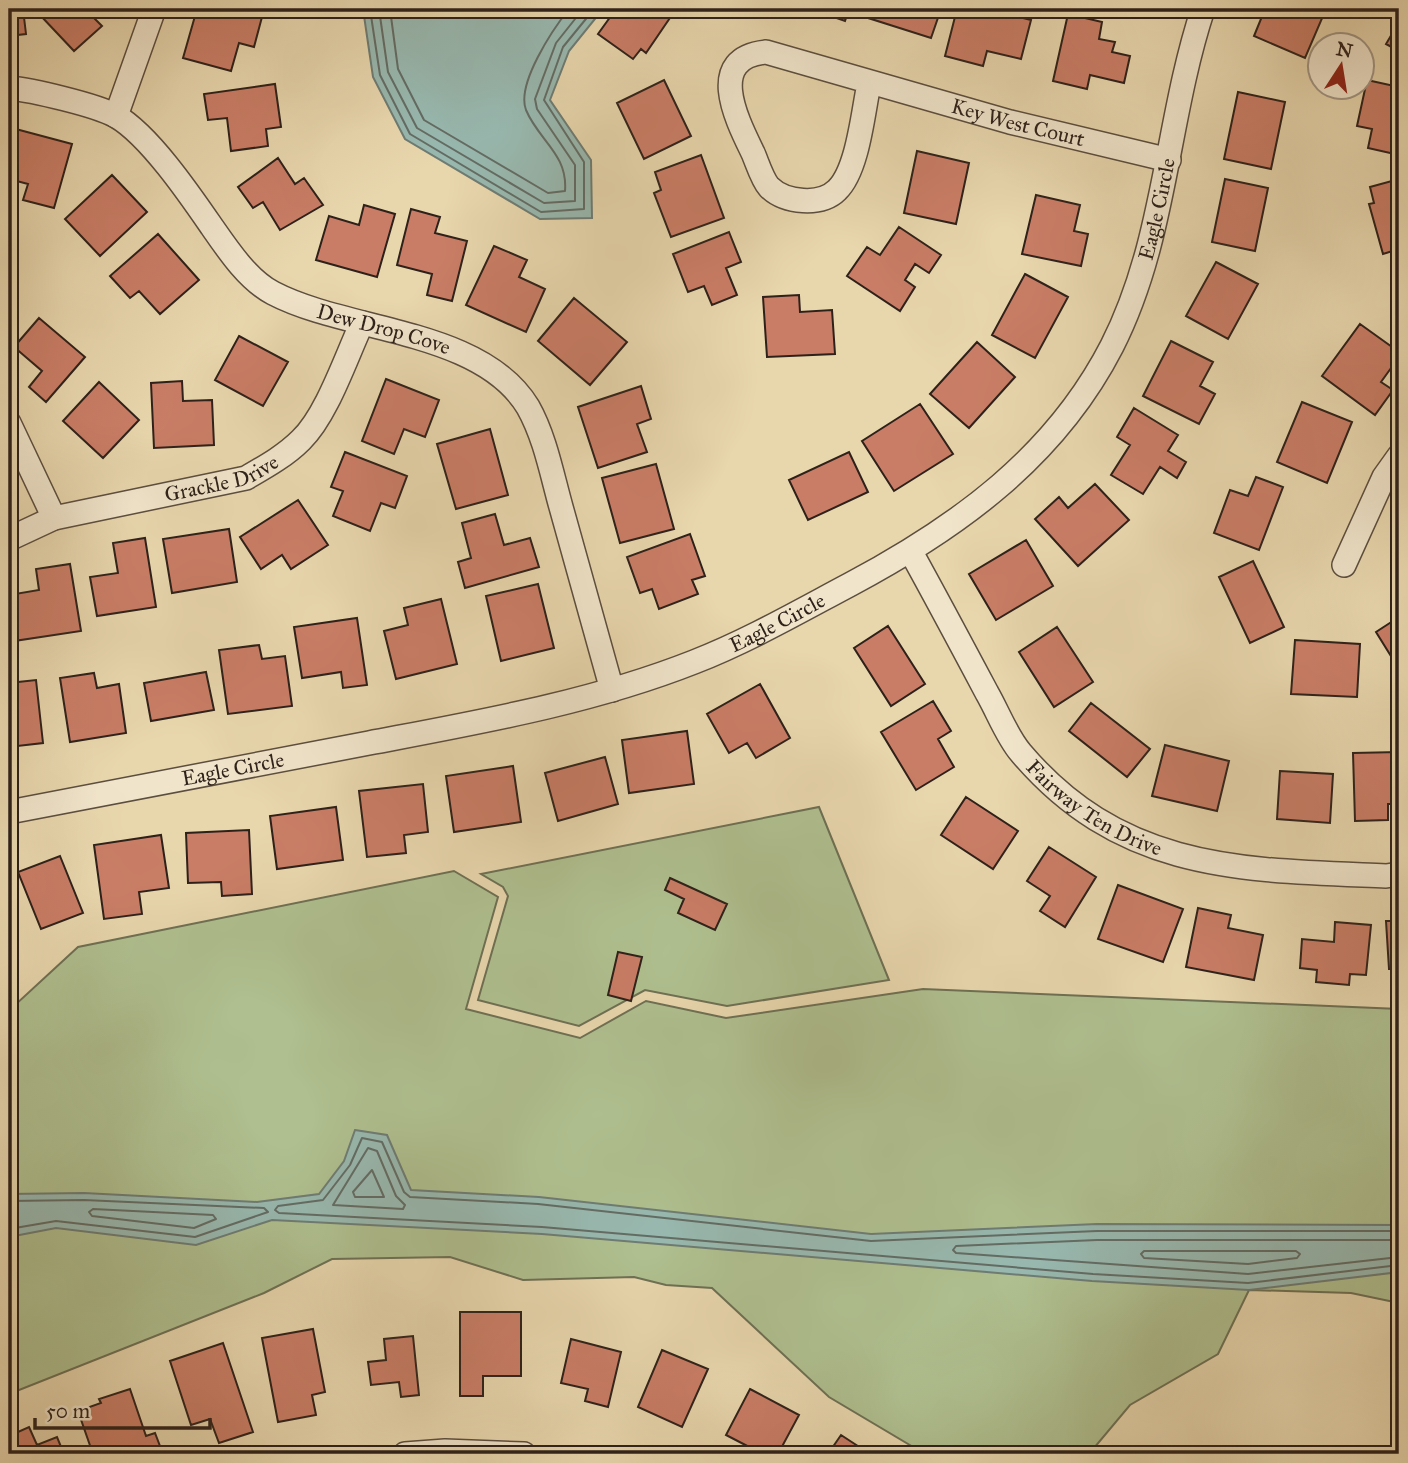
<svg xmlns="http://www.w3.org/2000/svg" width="1408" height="1463" font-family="'IM FELL Great Primer',serif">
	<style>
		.green { fill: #afbf8f; stroke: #6e7054; stroke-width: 2 }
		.water { fill: #98b8af; stroke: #6e7c73; stroke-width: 2 }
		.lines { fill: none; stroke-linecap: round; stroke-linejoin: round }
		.shore { stroke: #636c64; stroke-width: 2 }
		.building { fill: #c97d66; stroke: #2e211a; stroke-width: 2 }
		.minor-casing { stroke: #5c4e3f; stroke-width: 26 }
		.minor { stroke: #f0e4ca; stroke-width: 23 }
		.labels { text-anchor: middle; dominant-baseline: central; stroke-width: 5; stroke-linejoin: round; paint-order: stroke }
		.street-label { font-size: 21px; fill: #2e211a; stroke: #f0e4ca }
	</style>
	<rect width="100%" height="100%" fill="#e8d6ad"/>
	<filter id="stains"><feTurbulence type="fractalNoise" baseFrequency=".00286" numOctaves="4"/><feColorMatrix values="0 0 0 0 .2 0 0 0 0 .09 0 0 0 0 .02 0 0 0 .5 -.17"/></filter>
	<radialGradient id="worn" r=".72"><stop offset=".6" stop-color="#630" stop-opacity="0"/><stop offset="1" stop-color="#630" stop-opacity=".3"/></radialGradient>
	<path class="green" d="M819 807 889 980 727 1006 645 990 579 1026 478 1000 508 896 503 887 481 874Z
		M454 871 498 897 466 1009 580 1038 646 1001 726 1018 923 989 1399 1009V1303L1351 1293 1249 1290 1218 1354 1130 1405 1089 1454H925L829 1397 712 1288 666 1285 634 1277 523 1280 450 1257 332 1259 264 1293 9 1394V1016L15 1005 78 947Z"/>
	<path class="water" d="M363 9H603L569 51 550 100 591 160 592 218 540 219 405 139 373 77Z
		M355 1130 387 1135 411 1190 539 1197 871 1234 1097 1224 1399 1225V1272L1249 1290 1092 1281 542 1234 272 1220 196 1245 56 1228 9 1237V1194L84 1193 257 1202 319 1194 344 1161Z"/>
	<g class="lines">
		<path class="shore" d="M370 9 380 75 410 134 541 212 584 209V162L544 100 563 47 594 9
			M379 9 388 72 417 128 544 203 575 201V165L537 109 535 99 556 43 583 9
			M390 9 398 69 424 120 548 193 565 191C568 154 539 141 526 110 516 84 553 29 569 9
			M368 1148 377 1151 396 1196 405 1205 403 1209 333 1205Z
			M372 1170 384 1197H355L353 1192Z
			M9 1201 84 1200 264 1208 268 1212 195 1237 56 1221 9 1229
			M93 1209 213 1215 216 1219 194 1228 92 1216 89 1212Z
			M1399 1231H1097L871 1241 538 1204 410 1197 404 1192 382 1142 362 1138 350 1165 323 1200 278 1206 275 1210 279 1213 542 1227 1093 1274 1248 1283 1399 1265
			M1399 1240H1097L956 1246 953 1250 956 1253 1248 1274 1399 1257
			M1144 1251H1296L1300 1254 1297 1258 1248 1264 1144 1258 1141 1254Z"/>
	</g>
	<path class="building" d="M9 9H23L26 34 9 36Z
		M47 9H98L91 15 102 26 74 51 40 15Z
		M197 9H233L262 17 254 47 239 43 231 71 183 58Z
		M616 9H676L646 53 641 49 633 59 598 34Z
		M811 9H849L845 21Z
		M868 9H941L931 38 865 17Z
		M957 9H986L1031 20 1021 59 987 51 983 66 945 56Z
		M1265 9H1326L1305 58 1254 36Z
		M1068 14 1102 22 1099 39 1115 42 1112 52 1130 56 1124 83 1090 75 1087 89 1053 81Z
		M1399 22V51L1386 44Z
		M664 80 691 136 644 159 617 103Z
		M1367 80 1399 87V155L1368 148 1372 129 1357 126Z
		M275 84 281 127 266 129 268 146 231 151 227 118 208 120 204 94Z
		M1238 92 1285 102 1271 169 1224 159Z
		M12 128 72 144 54 208 23 200 28 184 9 179V140Z
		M917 151 969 163 956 224 904 213Z
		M701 155 724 218 671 237 654 193 661 190 655 172Z
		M278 158 295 184 304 178 323 205 280 230 263 202 253 208 238 187Z
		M112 175 147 212 100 256 65 219Z
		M1225 179 1268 188 1255 251 1212 242Z
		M1399 179V249L1383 254 1369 204 1374 203 1370 187Z
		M1036 195 1080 205 1074 231 1088 234 1081 266 1022 254Z
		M364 205 395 214 377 277 316 260 329 216 359 225Z
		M411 209 440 217 435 233 467 241 452 301 427 295 432 274 397 265Z
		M899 227 941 255 929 273 915 264 905 280 915 287 900 311 847 276 867 247 880 255Z
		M729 232 741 262 726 268 737 295 712 305 704 286 688 292 673 254Z
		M158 234 199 280 160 314 139 291 130 298 110 276Z
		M494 246 527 260 519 277 545 289 526 332 466 305Z
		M1216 262 1258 284 1228 339 1186 316Z
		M1025 274 1068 297 1035 358 992 335Z
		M799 295 800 312 832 310 835 354 767 357 763 297Z
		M574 298 627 342 590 385 538 341Z
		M39 318 85 357 46 402 29 387 42 371 14 347Z
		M1360 324 1399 352V357L1381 382 1393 390 1375 415 1322 376Z
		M239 336 288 362 263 406 215 380Z
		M1171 341 1213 362 1200 386 1215 394 1199 424 1143 396Z
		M977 342 1015 377 969 428 930 394Z
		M386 379 439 400 425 437 404 429 394 454 362 441Z
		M182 381 183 401 212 400 214 445 154 448 151 383Z
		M99 382 139 420 103 458 63 421Z
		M641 386 651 419 637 424 647 452 598 468 578 407Z
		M1302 402 1352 422 1327 483 1277 462Z
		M920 404 953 454 894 491 862 441Z
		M1134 408 1178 435 1168 451 1186 462 1177 478 1160 467 1143 494 1111 475 1130 445 1117 437Z
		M490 429 508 495 456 509 437 444Z
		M345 452 407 476 395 508 381 503 370 531 333 516 343 491 331 487Z
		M849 452 868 492 808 520 789 480Z
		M656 464 674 529 620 543 602 478Z
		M1256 477 1283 487 1259 550 1214 533 1230 490 1248 496Z
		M1095 484 1129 520 1078 566 1035 519 1059 497 1068 508Z
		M298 500 328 545 291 569 282 555 261 569 240 537Z
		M495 514 504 545 530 538 539 567 465 588 458 562 471 558 462 523Z
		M229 529 237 582 172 593 163 539Z
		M690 534 705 576 692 580 698 594 659 609 652 589 640 593 627 557Z
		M145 538 156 607 97 616 90 577 118 573 113 543Z
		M1026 540 1053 586 996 620 969 574Z
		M1253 561 1284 627 1250 643 1219 577Z
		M70 564 81 631 14 641 9 595 39 590 36 569Z
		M538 584 554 648 501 661 486 596Z
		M441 599 457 664 396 679 384 631 408 625 404 608Z
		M1399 617V669L1376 632Z
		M357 618 367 685 343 688 341 672 302 678 294 627Z
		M888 626 925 684 891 706 854 648Z
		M1057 627 1093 682 1054 707 1019 652Z
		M1295 640 1360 644 1357 697 1291 694Z
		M259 645 262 659 285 656 292 706 228 714 219 650Z
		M206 672 214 710 151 721 144 683Z
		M94 673 97 688 119 684 126 733 70 742 60 678Z
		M36 680 43 743 9 747V683Z
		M760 684 790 738 756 758 747 743 729 753 707 714Z
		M933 701 951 731 938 739 954 767 916 790 881 732Z
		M1091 703 1150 749 1127 777 1069 731Z
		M687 731 694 784 629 793 622 740Z
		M1165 745 1229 761 1217 811 1152 796Z
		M1399 752V804H1388V820L1355 821 1353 753Z
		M605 757 618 804 558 821 545 773Z
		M513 766 521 822 454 832 446 776Z
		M1280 771 1333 774 1330 823 1277 819Z
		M423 784 428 832 404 835 406 853 367 857 359 791Z
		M966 797 1018 831 993 869 941 835Z
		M336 807 343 860 277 869 270 816Z
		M249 830 252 894 222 896 221 882 188 883 186 833Z
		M161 835 169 888 139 892 142 914 104 919 94 845Z
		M1049 847 1096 877 1065 927 1040 911 1050 896 1027 881Z
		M60 856 83 913 41 929 18 872Z
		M670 878 727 904 715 930 678 913 684 899 665 890Z
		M1118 885 1183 909 1163 962 1098 939Z
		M1198 908 1231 915 1228 928 1263 935 1254 980 1186 967Z
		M1386 921H1399V969H1389Z
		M1335 922 1371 925 1366 975 1350 974 1349 985 1316 982 1317 970 1300 968 1302 939 1334 942Z
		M618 952 642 957 631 1001 608 995Z
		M460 1312H521V1376H483V1396H460Z
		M313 1329 325 1392 312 1395 316 1415 278 1422 262 1338Z
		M413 1336 419 1395 401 1397 399 1382 371 1385 368 1362 386 1360 384 1339Z
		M571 1339 621 1352 608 1407 585 1401 588 1389 561 1383Z
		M223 1343 253 1432 219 1443 210 1419 191 1425 170 1361Z
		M662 1350 708 1369 682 1427 638 1407Z
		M130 1389 146 1436 155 1433 163 1454H93L78 1411 101 1403 99 1399Z
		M750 1389 799 1415 778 1454H755L757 1451 726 1435Z
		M29 1427 37 1445 57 1437 64 1454H9V1436Z
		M841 1435 870 1454H828Z"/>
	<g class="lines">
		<g class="minor-casing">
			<g id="minor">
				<path id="s1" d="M869 84C863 112 858 170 837 190 821 206 785 203 769 187 762 179 757 162 753 153 737 120 705 58 766 52L1010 122 1169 160"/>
				<path id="s2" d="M9 88C32 90 96 105 116 116 149 135 190 195 212 227 228 250 248 280 273 293 347 332 481 329 528 407 545 437 552 475 561 507 578 568 595 629 612 690"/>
				<path d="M116 116 154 9"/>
				<path d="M9 423 54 518"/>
				<path id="s3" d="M9 539 54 518 246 478C265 467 285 456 301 440 327 415 346 357 362 323"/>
				<path id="s4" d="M911 552C937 599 962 646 987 693 998 712 1007 737 1021 753 1122 872 1243 870 1386 876L1399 874"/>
				<path d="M1344 565 1384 477 1399 456"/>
				<path id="s5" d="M9 812C129 789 249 766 369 743 479 722 590 703 694 662 748 641 800 611 851 584 958 527 1055 457 1112 346 1166 240 1166 121 1203 9"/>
				<path d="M405 1454 445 1451 524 1454"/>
			</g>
		</g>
		<use href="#minor" class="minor"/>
	</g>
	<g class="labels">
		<g class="street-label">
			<text stroke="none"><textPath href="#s1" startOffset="612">Key West Court</textPath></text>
			<text stroke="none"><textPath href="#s5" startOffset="1381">Eagle Circle</textPath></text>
			<text stroke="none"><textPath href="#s2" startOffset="466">Dew Drop Cove</textPath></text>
			<text stroke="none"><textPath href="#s3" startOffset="222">Grackle Drive</textPath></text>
			<text stroke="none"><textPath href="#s5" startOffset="794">Eagle Circle</textPath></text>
			<text stroke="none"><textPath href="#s5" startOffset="228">Eagle Circle</textPath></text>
			<text stroke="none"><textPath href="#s4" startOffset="322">Fairway Ten Drive</textPath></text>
		</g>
	</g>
	<rect width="1408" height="1463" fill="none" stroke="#e8d6ad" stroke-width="35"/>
	<rect x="10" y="10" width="1387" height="1442" fill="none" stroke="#2e211a" stroke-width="3.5"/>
	<rect x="18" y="18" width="1373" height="1428" fill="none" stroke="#2e211a" stroke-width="2"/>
	<g transform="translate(1341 66) rotate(12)"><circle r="33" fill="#f0e4ca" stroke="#a29684" stroke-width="2"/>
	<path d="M0-5L12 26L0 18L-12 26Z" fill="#8f2418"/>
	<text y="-10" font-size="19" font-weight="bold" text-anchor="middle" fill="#2e211a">N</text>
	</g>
	<path d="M35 1418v10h175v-10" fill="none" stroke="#2e211a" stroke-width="3.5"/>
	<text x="46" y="1418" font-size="21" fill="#2e211a" stroke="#f0e4ca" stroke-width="5" paint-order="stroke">50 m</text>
	<rect width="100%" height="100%" filter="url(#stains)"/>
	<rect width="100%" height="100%" fill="url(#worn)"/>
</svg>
